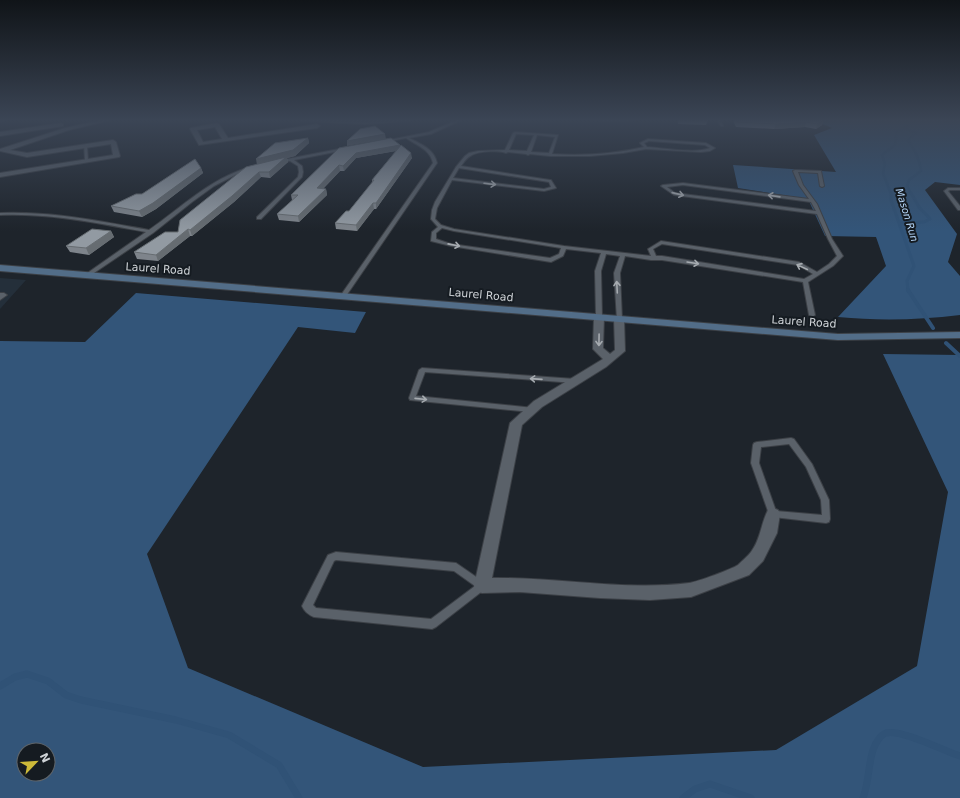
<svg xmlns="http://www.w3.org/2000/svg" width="960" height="798" font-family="'DejaVu Sans',sans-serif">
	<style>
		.built { fill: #242f3a }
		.forest { fill: #335579; fill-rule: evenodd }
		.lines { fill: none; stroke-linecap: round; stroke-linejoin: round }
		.stream-far3 { stroke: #305276; stroke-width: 2.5 }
		.stream-far2 { stroke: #305276; stroke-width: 3 }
		.stream-far1 { stroke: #305276; stroke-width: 4 }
		.stream { stroke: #305276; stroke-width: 7 }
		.service-casing { stroke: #3c4046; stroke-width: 2 }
		.minor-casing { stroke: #3c4046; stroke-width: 2 }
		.secondary-casing { stroke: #3c4046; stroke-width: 2 }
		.service { fill: #5a6169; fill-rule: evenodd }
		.minor { fill: #5a6169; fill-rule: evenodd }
		.secondary { fill: #526d88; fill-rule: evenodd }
		.wall { fill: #7e848b }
		.shaded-wall { fill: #666c71 }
		.building { fill: #929aa2; stroke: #666c71 }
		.oneway { stroke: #a6abb0 }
		.labels { text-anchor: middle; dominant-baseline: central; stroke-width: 4; stroke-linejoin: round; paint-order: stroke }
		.far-water-label { font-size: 10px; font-style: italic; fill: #b6d7fa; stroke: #151b21 }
		.street-label { font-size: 11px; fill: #cfd3d7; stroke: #151b21 }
	</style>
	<rect width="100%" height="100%" fill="#1e242b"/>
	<path class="built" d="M0 278 26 280 0 309Z"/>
	<path class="forest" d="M811 119H960V185L935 182 925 190 957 234 948 262 960 276V315C919 320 879 321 838 317L886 266 876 237 825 236 808 199 738 188 733 165 836 172 814 135 832 128Z
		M136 293 366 312 355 333 298 327 147 554 188 668 423 767 776 750 917 666 948 492 883 354 960 355V798H0V341L85 342ZM24 750H48V774H24Z"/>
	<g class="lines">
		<path class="stream-far3" d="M904 128 916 133 908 140C914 150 920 159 921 171L909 180 907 186 911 194
			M891 194 883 173 885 164 882 155 895 145 897 131 921 119"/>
		<path class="stream-far2" d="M891 193V200L914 266 907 281 908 291
			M900 223 924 222 930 219 919 207 911 193"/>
		<path class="stream-far1" d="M908 290 933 328
			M946 343 960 356"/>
		<path class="stream" d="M0 686 15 677 27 674 48 681 66 695 81 700 176 720 229 735 279 765 299 798
			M683 798 695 789 710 784 751 798
			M863 798C869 782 868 766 873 750 875 744 880 735 886 733 901 729 944 751 960 756"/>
		<g class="service-casing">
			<path id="service" d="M459 119H464L431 134 409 138C421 144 434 149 437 163L346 296H342L341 295 433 163C430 149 416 145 406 138L386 142 384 141 429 132Z
				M580 119H641L639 120 607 121Z
				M716 119H720L723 126H721Z
				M515 132 558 135 552 154C583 156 614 154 644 147L640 143 648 139 706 143 715 148 710 151 701 152 646 149 623 153 590 156H550L530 154 528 155 526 154 508 152 506 153C500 150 479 151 472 155 467 157 464 162 461 166L550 180H551L556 188 544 191 452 180 437 208 435 219 441 225 454 229 564 246 651 256 648 249 661 241 799 262 817 272 829 264 837 256 828 239 817 214 674 195 661 186 663 185 683 183 809 199 799 185 793 171 795 170 821 171 824 186 822 187 820 186 818 173 798 172 803 185 817 204 832 239 843 256 833 266 808 282 815 315 812 317 809 315 803 282 662 260H651L625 256 620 273 622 319 619 321 617 320 614 273 620 256 606 254 601 271 602 317 599 319 596 317 595 271 601 253 566 249 563 256 551 262 451 246 431 241 432 232 438 227 431 219 432 210 435 202 456 167 465 156 469 153 478 151 505 150 513 133ZM516 134 534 135 527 151 509 150ZM537 135 555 137 549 153 531 152ZM649 141 705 145 710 148C695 154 664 148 647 147L644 143ZM459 168 549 182 551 187 544 189 453 178ZM683 185 811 202 816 211 675 193 667 187ZM442 228 454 231 561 248 559 254 550 258 451 244 436 239V233ZM662 244 798 265 813 274 804 279 662 256H656L653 249Z
				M84 145 87 146 88 161 85 160Z
				M344 148H345V150L294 160 302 166 303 172 302 177 261 219H257V217L298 177 299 172 298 166 290 161 278 163 276 162 277 161Z
				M250 167 252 168 251 169 239 173 214 186 192 202 153 233 88 277 86 276V274L146 232C97 223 50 213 0 215V213C51 211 99 221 149 230 182 207 211 178 250 167Z
				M948 188H960V190H950L948 191 960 206V210H958L944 191Z
				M0 293H4L7 295 0 300Z
				M422 368 575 379 578 381 575 383 425 372 416 396 534 408 535 410 531 412 410 400 409 398 419 370Z
				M791 438 794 439 812 464 829 500 830 519 829 522 826 523 773 517 770 516 769 514 751 463 753 445 754 443 757 442ZM789 444 806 467 821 500 822 515 776 511 759 463 761 447Z
				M336 552 456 563 485 583 487 586 485 589 436 627 432 629 314 617C309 615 304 611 302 606L328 555ZM336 560 454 571 475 586 431 619 316 608 313 605 334 561Z"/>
		</g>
		<g class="minor-casing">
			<path id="minor" d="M0 119H8L0 122Z
				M105 119H115L69 130 10 150 27 153 113 140 116 142 120 156 119 157 0 177V173L113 155 111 144 27 157 0 151V149L65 128Z
				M299 119 365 120 413 119 410 121 365 124 302 121Z
				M61 123 63 124V126L0 136V132Z
				M217 123 219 124 228 138 317 124 320 126 317 128 199 145 190 129 191 128ZM215 127 222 139 203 142 197 130Z
				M599 314 604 317 603 348 610 354 615 350 614 319 615 317H623L624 319 625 351 606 367 542 407 522 425 492 578C557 577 624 591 689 583 697 582 732 569 738 565 742 561 748 556 751 552 761 539 761 523 768 510L773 508 778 510 780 514 777 533 763 561 749 575 691 597 650 600 600 598 520 592 482 593 476 591 474 586 510 423 534 401 603 359 593 349 594 317Z"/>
		</g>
		<g class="secondary-casing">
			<path id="secondary" d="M0 265 838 334 960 332V338L838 340 0 271Z"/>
		</g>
		<use href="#service" class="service"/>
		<use href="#minor" class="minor"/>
		<use href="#secondary" class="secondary"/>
	</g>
	<path class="wall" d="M677 119H705L708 120 706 125 678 124Z
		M732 119H824V120L822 125 816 129 805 127 774 129 736 127Z
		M308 138 309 143 295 156 287 158 288 162 270 178 261 177 234 202 192 236H190L158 261 137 259 134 252 178 232 257 164Z
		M400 145 412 158 376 209H374L357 231 336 229 335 223 349 211 372 183V180L396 151 356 158 344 171H340L323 189H326L327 195 299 222 279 220 277 214 293 200H292L291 195 339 148Z
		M201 168 203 173 156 209 142 217 114 212 111 206 142 194Z
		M111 231 114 237 89 255 70 252 66 246Z"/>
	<path class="shaded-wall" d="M824 120 822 125 816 129 817 124Z
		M806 122 805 127 774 129 776 124Z
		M385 134 386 139 347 146V141Z
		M308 138 309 143 295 156 287 158 288 162 270 178 269 172 257 165 256 159Z
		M400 145 401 150 356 158 344 171 343 166 356 153Z
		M411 153 412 158 376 209V203Z
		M339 165 340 171 318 194 317 188Z
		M201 168 203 173 156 209 142 217 139 211Z
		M259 172 261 177 234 202 192 236 190 230Z
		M326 189 327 195 299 222 298 216Z
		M373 203 374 209 357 231 356 225Z
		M188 229 190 236 158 261 156 255Z
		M111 231 114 237 89 255 86 248Z"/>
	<path class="building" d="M679 119H705L708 120Z
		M736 119H824V120L817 124 806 122 776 124 737 122Z
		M375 126 385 134 347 141 360 129Z
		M308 138 293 150 256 159 275 143Z
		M391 138 400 145 356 153 343 166 339 165 317 188 326 189 298 216 277 214 298 195H291L339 148Z
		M401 145 411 153 376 203H373L356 225 335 223 346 211H349L374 180H372Z
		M286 157 269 172H259L232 196 190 230 188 229 156 255 134 252 165 232H178L180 220 246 167Z
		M195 159 201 168 153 203 139 211 111 206 136 194H142Z
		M92 229 111 231 86 248 66 246Z"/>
	<defs><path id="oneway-shaft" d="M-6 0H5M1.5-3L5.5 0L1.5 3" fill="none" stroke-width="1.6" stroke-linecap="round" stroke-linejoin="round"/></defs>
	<g class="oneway">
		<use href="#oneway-shaft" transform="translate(490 184) rotate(7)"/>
		<use href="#oneway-shaft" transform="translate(678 194) rotate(13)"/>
		<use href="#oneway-shaft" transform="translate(774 196) rotate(-172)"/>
		<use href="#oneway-shaft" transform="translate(454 245) rotate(11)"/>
		<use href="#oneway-shaft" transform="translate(693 263) rotate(9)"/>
		<use href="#oneway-shaft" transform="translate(802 267) rotate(-155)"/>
		<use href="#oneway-shaft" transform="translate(617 287) rotate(-93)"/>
		<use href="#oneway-shaft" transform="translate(599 340) rotate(91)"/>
		<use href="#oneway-shaft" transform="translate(536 379) rotate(-176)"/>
		<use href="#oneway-shaft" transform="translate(421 399) rotate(6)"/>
	</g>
	<linearGradient id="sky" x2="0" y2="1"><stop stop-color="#101418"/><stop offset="0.52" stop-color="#3b4555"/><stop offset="1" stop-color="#3b4555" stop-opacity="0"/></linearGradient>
	<rect width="960" height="231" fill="url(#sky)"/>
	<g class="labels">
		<g class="far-water-label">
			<text transform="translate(907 215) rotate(73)">Mason Run</text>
		</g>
		<g class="street-label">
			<text transform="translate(158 269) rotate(4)">Laurel Road</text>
			<text transform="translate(481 295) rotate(5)">Laurel Road</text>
			<text transform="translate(804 322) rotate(4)">Laurel Road</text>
		</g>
	</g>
	<g transform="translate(36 762) rotate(65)"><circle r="19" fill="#151b21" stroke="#5f656a"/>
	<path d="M0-3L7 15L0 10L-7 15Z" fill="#ccb939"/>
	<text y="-6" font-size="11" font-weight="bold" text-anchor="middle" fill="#cfd3d7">N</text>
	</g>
</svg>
